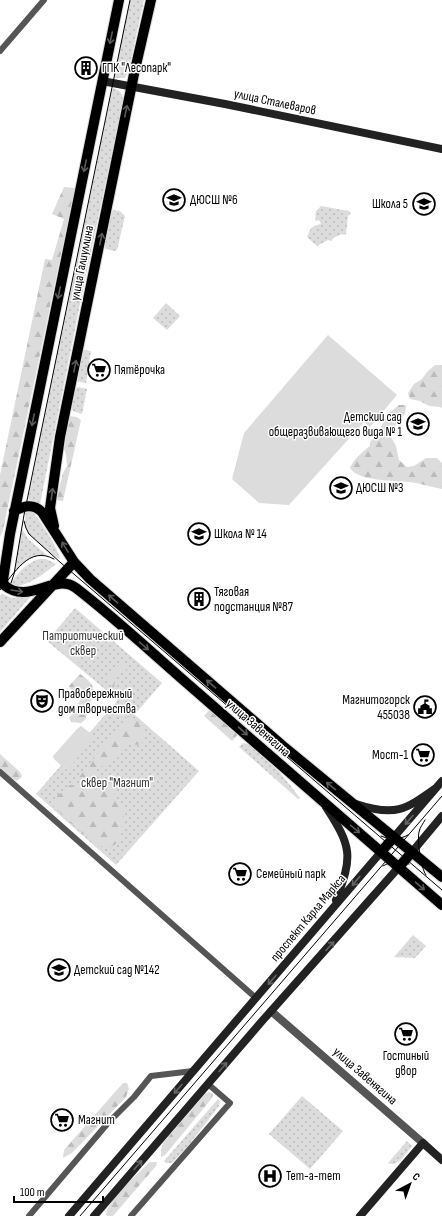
<svg xmlns="http://www.w3.org/2000/svg" width="442" height="1216" font-family="'Sofia Sans Condensed',sans-serif">
	<style>
		.grass { fill: url(#grass-dots) }
		.forest { fill: url(#forest-firs) }
		.garden { fill: #dcdcdc }
		.lines { fill: none; stroke-linecap: round; stroke-linejoin: round }
		.primary-casing { stroke: #dbdbdb; stroke-width: 12 }
		.minor { stroke: #555; stroke-width: 6 }
		.tertiary { stroke: #555; stroke-width: 8 }
		.secondary { stroke: #222; stroke-width: 8 }
		.primary { stroke: #000; stroke-width: 10 }
		.tram { stroke: #000; stroke-width: 1 }
		.oneway { stroke: #595959 }
		.oneway2 { stroke: #646464 }
		.labels { text-anchor: middle; dominant-baseline: central; stroke-width: 3; stroke-linejoin: round; paint-order: stroke }
		.poi-label { font-size: 13px; fill: #000; stroke: #fff; text-anchor: start }
		.street-label { font-size: 13px; fill: #000; stroke: #fff }
		.park-label { font-size: 13px; fill: #333; stroke: #fff }
	</style>
	<defs>
		<pattern id="grass-dots" width="8" height="8" patternUnits="userSpaceOnUse"><rect width="8" height="8" fill="#dcdcdc"/><path d="M2 2h.1M6 6h.1" fill="none" stroke="#bbb" stroke-width="1.8" stroke-linecap="round"/></pattern>
		<pattern id="forest-firs" width="22" height="20" patternUnits="userSpaceOnUse"><rect width="22" height="20" fill="#dcdcdc"/><path d="M5 1l3.5 6h-7zM16 11l3.5 6h-7z" fill="#bbb"/></pattern>
	</defs>
	<rect width="100%" height="100%" fill="#fff"/>
	<path class="grass" d="M130 0H144L128 72 125 78H114Z
		M114 88C121 91 123 94 123 102L85 279 40 504 28 499 30 489 112 90Z
		M321 206 349 211 351 213 348 216 346 234 344 235 342 234 333 238 332 241 328 240 317 246 307 237 311 228 317 225 321 224 319 220 316 221 315 220 316 211Z
		M114 210 120 211 125 216 117 250 115 251 106 249 104 245 111 212Z
		M166 303 180 316 167 330 153 318Z
		M84 350 91 351 86 383 76 381 80 354Z
		M78 387 87 389 82 414 73 411 71 407 74 390Z
		M26 510C28 511 30 511 32 512 39 517 58 549 60 558L59 559C50 554 32 539 27 530 24 524 25 517 26 510Z
		M22 529 28 539 48 556C31 553 24 562 14 574Z
		M39 559H46L56 564C44 574 25 589 8 586 18 574 24 564 39 559Z
		M2 594 13 598 32 595 0 632V596Z
		M75 608 162 683 135 714 127 708 199 771 116 865 36 794 118 700 47 641Z
		M243 743C259 743 290 785 300 798L298 799 239 747Z
		M413 935 426 946 415 958 394 957Z
		M302 1096 343 1131 310 1169 269 1134Z
		M218 1099 220 1102 219 1106 188 1146 172 1163H166L164 1161Z
		M407 1141 412 1146C406 1153 398 1168 388 1163Z"/>
	<path class="forest" d="M64 187 75 188 3 530 0 537V475L45 259 52 260 64 219 52 214Z
		M435 365H442V408L440 407 429 406 420 401 410 399 408 393 414 384 422 379 428 371Z
		M399 405H404L406 406 405 414 389 433 396 446 399 460 407 467 414 466 426 458H437L442 463V489C431 487 420 483 409 482 393 480 359 482 350 468 354 459 362 452 370 446V442L377 434 389 413Z
		M69 416 77 417 81 420 63 501 56 500 63 473 67 466 66 455 63 445Z
		M63 643C70 647 79 652 79 662L75 663 60 649 59 644Z
		M125 661 126 671 119 674 115 679 114 688 107 682V673C114 671 118 665 125 661Z
		M80 674C105 690 88 697 86 719L81 723 71 722 69 718 81 699 71 690 69 686Z
		M211 708 240 732 232 741 204 716Z
		M128 716 135 719 145 728V741L137 745 130 743 117 758 95 770 97 776 94 783 78 779 86 768Z
		M0 754 20 772 22 776 21 778 16 781 0 770Z
		M70 785 113 789 116 798 124 808C123 817 124 829 120 838 118 844 111 848 105 847 93 846 61 814 52 804L56 797Z
		M123 1083H127L129 1089 126 1097 72 1153 63 1158 64 1150Z
		M209 1092 213 1094 212 1098 166 1154 161 1157V1150L163 1143 205 1094Z
		M150 1162H157L156 1166 113 1216H107L106 1214C109 1199 139 1172 150 1162Z"/>
	<path class="garden" d="M328 335 397 395 370 427 364 422 289 505 259 503 232 479 244 433Z
		M81 726 93 735 94 739 70 767 66 770 54 759 53 756 77 729Z"/>
	<g class="lines">
		<g class="primary-casing">
			<path id="primary" d="M119 0 10 534 3 580 4 585C29 606 54 572 76 588 115 618 151 652 189 685 273 758 357 832 442 905
				M14 511C24 506 33 503 42 512L74 562 90 579 283 746 442 877
				M54 526 50 508 60 437 134 74 151 0
				M0 642 74 562
				M381 852 394 837
				M399 867 412 852"/>
		</g>
		<path class="minor" d="M0 51 44 0
			M0 772 256 998
			M29 1216 108 1123 134 1097 151 1076 193 1071
			M131 1216 230 1103 208 1084"/>
		<path class="tertiary" d="M271 1011 423 1143"/>
		<path class="secondary" d="M102 81 225 104 442 149
			M356 804C395 817 405 810 436 788
			M326 807C352 847 353 856 336 900
			M394 837 442 781
			M412 852 442 816
			M69 1216 381 852
			M94 1216 263 1020 399 867
			M360 1216 423 1143 442 1160"/>
		<use href="#primary" class="primary"/>
		<path class="tram" d="M24 521 26 528 29 534 61 563 442 890
			M11 583 14 574 24 515 130 0
			M0 590C14 574 29 545 54 559
			M425 820C423 824 420 827 419 832 417 840 421 869 426 875
			M381 836C390 840 399 840 408 835
			M383 866C391 861 401 860 409 864
			M80 1216 442 796"/>
	</g>
	<defs><path id="oneway-shaft" d="M-6 0H5M1.5-3L5.5 0L1.5 3" fill="none" stroke-width="1.6" stroke-linecap="round" stroke-linejoin="round"/></defs>
	<g class="oneway">
		<use href="#oneway-shaft" transform="translate(111 38) rotate(102)"/>
		<use href="#oneway-shaft" transform="translate(126 111) rotate(-79)"/>
		<use href="#oneway-shaft" transform="translate(85 166) rotate(102)"/>
		<use href="#oneway-shaft" transform="translate(101 239) rotate(-78)"/>
		<use href="#oneway-shaft" transform="translate(59 293) rotate(102)"/>
		<use href="#oneway-shaft" transform="translate(75 366) rotate(-79)"/>
		<use href="#oneway-shaft" transform="translate(33 420) rotate(102)"/>
		<use href="#oneway-shaft" transform="translate(52 494) rotate(-82)"/>
		<use href="#oneway-shaft" transform="translate(65 547) rotate(-122)"/>
		<use href="#oneway-shaft" transform="translate(17 591) rotate(9)"/>
		<use href="#oneway-shaft" transform="translate(113 599) rotate(-139)"/>
		<use href="#oneway-shaft" transform="translate(144 646) rotate(41)"/>
		<use href="#oneway-shaft" transform="translate(211 684) rotate(-139)"/>
		<use href="#oneway-shaft" transform="translate(243 731) rotate(41)"/>
		<use href="#oneway-shaft" transform="translate(331 786) rotate(-141)"/>
		<use href="#oneway-shaft" transform="translate(355 829) rotate(39)"/>
		<use href="#oneway-shaft" transform="translate(420 886) rotate(41)"/>
	</g>
	<g class="oneway2">
		<use href="#oneway-shaft" transform="translate(409 820) rotate(131)"/>
		<use href="#oneway-shaft" transform="translate(356 881) rotate(130)"/>
		<use href="#oneway-shaft" transform="translate(330 946) rotate(-48)"/>
		<use href="#oneway-shaft" transform="translate(272 980) rotate(130)"/>
		<use href="#oneway-shaft" transform="translate(223 1067) rotate(-49)"/>
		<use href="#oneway-shaft" transform="translate(178 1089) rotate(131)"/>
		<use href="#oneway-shaft" transform="translate(138 1165) rotate(-49)"/>
	</g>
	<defs>
		<g id="building-ring" transform="scale(1.15)"><circle r="9.5" fill="#fff" stroke="#000" stroke-width="1.5"/><path d="M-4-6H4V6H1V3H-1V6H-4ZM-2.5-4.3h1.7v1.8h-1.7ZM.8-4.3h1.7v1.8H.8ZM-2.5-1h1.7V.8h-1.7ZM.8-1h1.7V.8H.8Z" fill="#000"/></g>
		<g id="school-ring" transform="scale(1.15)"><circle r="9.5" fill="#fff" stroke="#000" stroke-width="1.5"/><path d="M0-5L7-2L0 1L-7-2ZM-4 1L0 2.5L4 1V4Q0 6-4 4Z" fill="#000"/></g>
		<g id="supermarket-ring" transform="scale(1.15)"><circle r="9.5" fill="#fff" stroke="#000" stroke-width="1.5"/><path d="M-6-5.5h2.5l.6 2H6L4.5 2H-2.5L-4.4-4H-6ZM-1.5 3.2a1.3 1.3 0 1 0 .1 0ZM3 3.2a1.3 1.3 0 1 0 .1 0Z" fill="#000"/></g>
		<g id="theatre-ring" transform="scale(1.15)"><circle r="9.5" fill="#fff" stroke="#000" stroke-width="1.5"/><path d="M-5-5.5Q0-4 5-5.5V0Q5 5 0 6Q-5 5-5 0ZM-3.3-2.5H-1v1.5H-3.3ZM1-2.5H3.3v1.5H1ZM-2.8 1Q0 5.5 2.8 1Z" fill="#000"/></g>
		<g id="civic-ring" transform="scale(1.15)"><circle r="9.5" fill="#fff" stroke="#000" stroke-width="1.5"/><path d="M-.6-6.5H3V-4.5H.6V-3L4-1V1h2V6H-6V1h2V-1L-.6-3ZM-1.2 2.5V6h2.4V2.5Z" fill="#000"/></g>
		<g id="hospital-ring" transform="scale(1.15)"><circle r="9.5" fill="#fff" stroke="#000" stroke-width="1.5"/><path d="M-5-5h3v3.5h4V-5h3V5h-3V1.5h-4V5h-3Z" fill="#000"/></g>
	</defs>
	<g fill-rule="evenodd">
		<use href="#building-ring" x="86" y="68"/>
		<use href="#school-ring" x="174" y="200"/>
		<use href="#school-ring" x="424" y="204"/>
		<use href="#supermarket-ring" x="99" y="370"/>
		<use href="#school-ring" x="418" y="424"/>
		<use href="#school-ring" x="341" y="488"/>
		<use href="#school-ring" x="199" y="534"/>
		<use href="#building-ring" x="199" y="599"/>
		<use href="#theatre-ring" x="42" y="701"/>
		<use href="#civic-ring" x="425" y="707"/>
		<use href="#supermarket-ring" x="423" y="755"/>
		<use href="#supermarket-ring" x="240" y="874"/>
		<use href="#school-ring" x="59" y="970"/>
		<use href="#supermarket-ring" x="406" y="1034"/>
		<use href="#supermarket-ring" x="62" y="1120"/>
		<use href="#hospital-ring" x="270" y="1176"/>
	</g>
	<g class="labels">
		<g class="poi-label">
			<text x="102" y="68">ГПК "Лесопарк"</text>
			<text x="190" y="200">ДЮСШ №6</text>
			<text x="408" y="204" text-anchor="end">Школа 5</text>
			<text x="114" y="370">Пятёрочка</text>
			<text x="402" y="417" text-anchor="end">Детский сад<tspan x="402" dy="15">общеразвивающего вида № 1</tspan></text>
			<text x="356" y="488">ДЮСШ №3</text>
			<text x="214" y="534">Школа № 14</text>
			<text x="214" y="592">Тяговая<tspan x="214" dy="15">подстанция №87</tspan></text>
			<text x="58" y="694">Правобережный<tspan x="58" dy="15">дом творчества</tspan></text>
			<text x="410" y="700" text-anchor="end">Магнитогорск<tspan x="410" dy="15">455038</tspan></text>
			<text x="408" y="755" text-anchor="end">Мост-1</text>
			<text x="256" y="874">Семейный парк</text>
			<text x="74" y="970">Детский сад №142</text>
			<text x="406" y="1056" text-anchor="middle">Гостиный<tspan x="406" dy="15">двор</tspan></text>
			<text x="78" y="1120">Магнит</text>
			<text x="286" y="1176">Тет-а-тет</text>
		</g>
		<g class="street-label">
			<text transform="translate(275 102) rotate(12)">улица Сталеваров</text>
			<text transform="translate(82 263) rotate(-79)">улица Галиуллина</text>
			<text transform="translate(258 728) rotate(41)">улица Завенягина</text>
			<text transform="translate(308 918) rotate(-50)">проспект Карла Маркса</text>
			<text transform="translate(365 1076) rotate(41)">улица Завенягина</text>
		</g>
		<g class="park-label">
			<text x="83" y="636">Патриотический<tspan x="83" dy="15">сквер</tspan></text>
			<text x="117" y="783">сквер "Магнит"</text>
		</g>
	</g>
	<g transform="translate(410 1184) rotate(41)" stroke="#ffffff" stroke-width="3" paint-order="stroke">
	<path d="M0-3L7 15L0 10L-7 15Z" fill="#000000"/>
	<text y="-6" font-size="11" font-weight="bold" text-anchor="middle" fill="#000000">С</text>
	</g>
	<path d="M14 1196v6h89v-6" fill="none" stroke="#000000" stroke-width="2"/>
	<text x="20" y="1196" font-size="12" fill="#000000" stroke="#ffffff" stroke-width="3" paint-order="stroke">100 m</text>
</svg>
